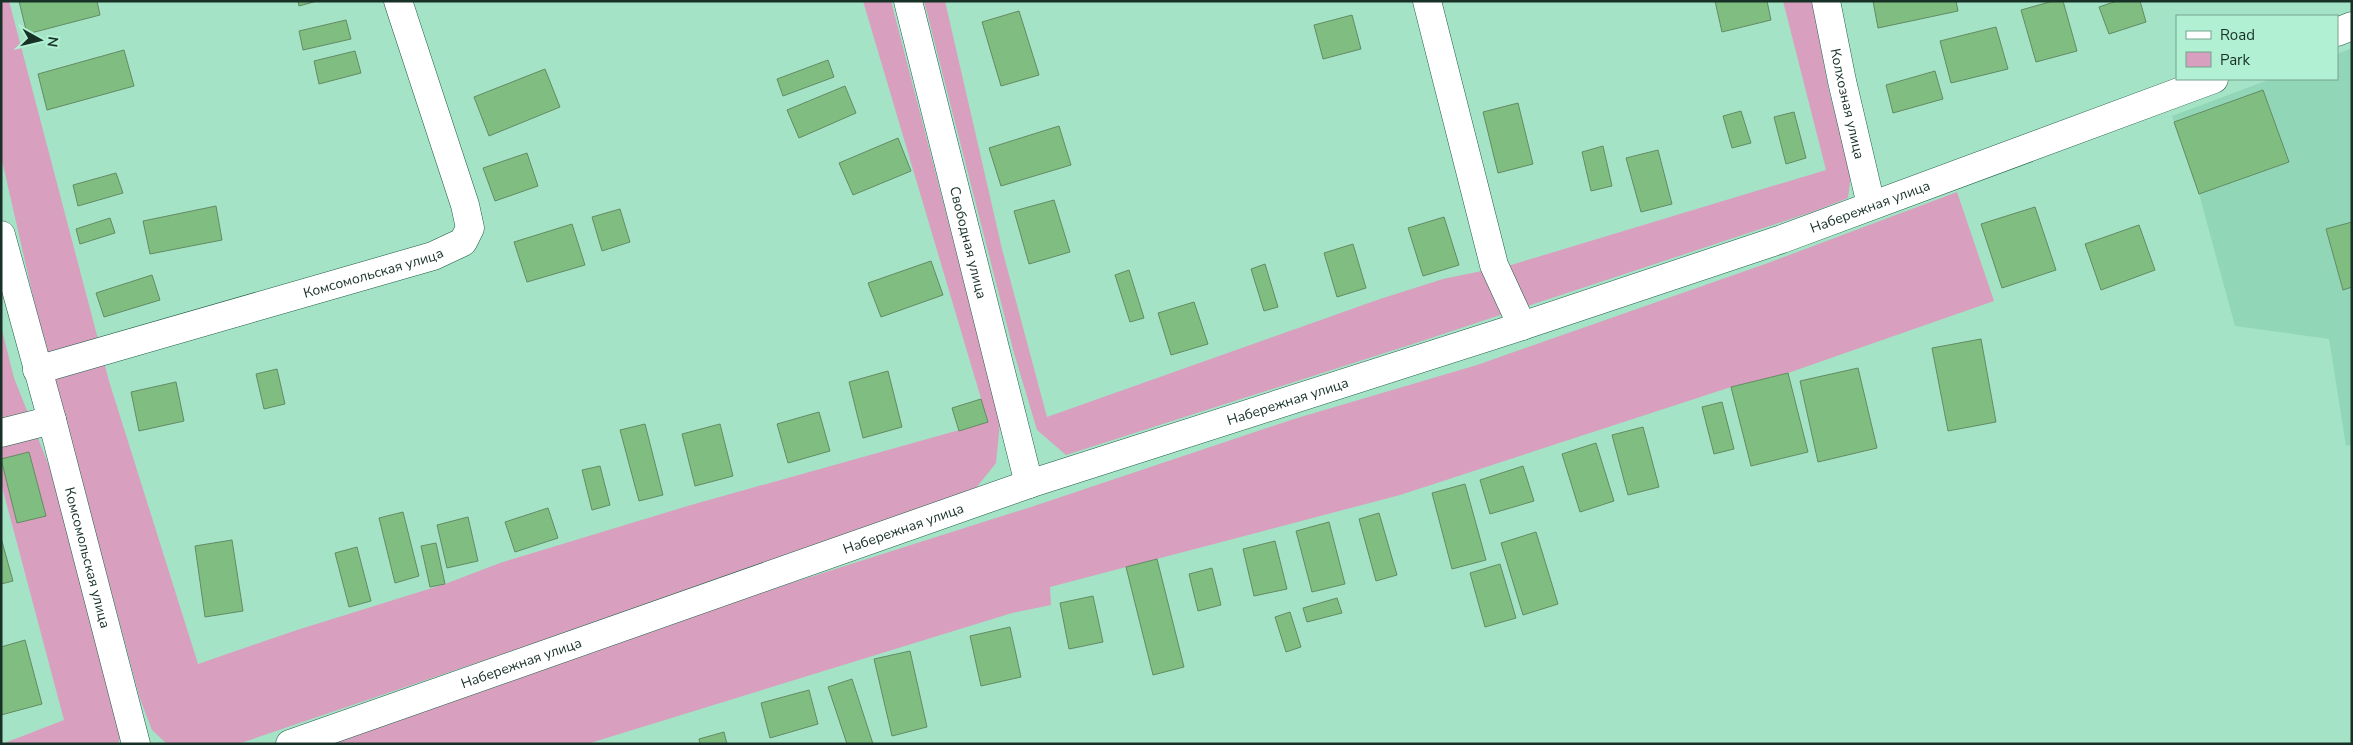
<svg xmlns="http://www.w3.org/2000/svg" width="2353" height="745" font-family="'Nunito Sans',sans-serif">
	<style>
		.built { fill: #91d7b7 }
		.green { fill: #d99fbf }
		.building { fill: #80bd81; stroke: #638b63 }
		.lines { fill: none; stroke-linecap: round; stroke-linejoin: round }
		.street-casing { stroke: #1c5b43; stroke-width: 29 }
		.street { stroke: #fff; stroke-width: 28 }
		.labels { text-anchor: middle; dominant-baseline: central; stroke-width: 4; stroke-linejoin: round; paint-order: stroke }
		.street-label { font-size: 14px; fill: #183127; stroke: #b1f0d3 }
	</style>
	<rect width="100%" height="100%" fill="#a4e3c6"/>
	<path class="built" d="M2352 48V444L2346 446 2329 339 2235 326 2199 194 2172 116 2271 79H2337V54Z"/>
	<path class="green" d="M1 1H9L109 381 198 664 297 630 445 584 500 563 691 505 988 422 863 1H891L1000 422 996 463 972 493 923 511 238 744H167L152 730 140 699 35 305 1 156Z
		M924 1H945L1002 249 1047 417 1380 299 1443 279 1511 265 1826 170 1783 1H1812L1829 91 1851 175 1848 198 1815 211 1416 343 1066 455 1037 430 1014 353Z
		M1957 192 1994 301 1788 373 1731 387 1400 495 1050 587 1051 605 1012 613 587 744H331L722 605 1031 507 1294 419 1477 365 1768 263Z
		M1 326 14 378 57 486 120 738 118 744H2L64 720 1 483Z"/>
	<path class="building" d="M19 1H97L100 15 27 34Z
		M298 1H317L299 6Z
		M1715 1H1767L1771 20 1722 32Z
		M1873 1H1956L1958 11 1878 28Z
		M2053 1H2063L2077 51 2036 62 2021 10Z
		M2117 1H2140L2146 22 2109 34 2099 7Z
		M1019 11 1039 75 1001 86 982 22Z
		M1352 15 1361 49 1323 59 1314 25Z
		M346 20 351 39 303 50 299 31Z
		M1996 27 2008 69 1951 83 1940 41Z
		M124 50 134 86 47 110 38 74Z
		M355 51 361 73 319 84 314 61Z
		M828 60 834 77 783 96 777 79Z
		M545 69 560 107 489 136 474 97Z
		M1935 71 1943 99 1893 113 1886 85Z
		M845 86 856 113 799 138 787 110Z
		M2263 90 2289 162 2199 194 2174 122Z
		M1518 103 1533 164 1498 173 1483 112Z
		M1741 111 1751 143 1732 148 1723 116Z
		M1794 112 1806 158 1786 164 1774 117Z
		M1059 126 1071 165 1001 186 989 148Z
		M898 138 911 171 853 195 839 163Z
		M1603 146 1612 186 1591 191 1582 152Z
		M1658 150 1672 204 1641 212 1626 158Z
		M527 153 538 186 495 201 483 168Z
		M116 173 123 193 78 206 73 185Z
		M1054 200 1070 252 1029 264 1014 211Z
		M216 206 222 240 150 254 143 221Z
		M2035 207 2056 270 2002 288 1981 224Z
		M620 209 630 242 602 251 592 217Z
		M1444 217 1459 265 1423 276 1408 228Z
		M110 218 115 233 80 244 76 229Z
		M2352 222V287L2343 290 2326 229Z
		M572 224 585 265 527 282 514 242Z
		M2139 225 2155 270 2101 290 2085 244Z
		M1353 244 1366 288 1337 297 1324 253Z
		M931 261 943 295 881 317 868 283Z
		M1265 264 1278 307 1264 311 1251 269Z
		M1129 270 1144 318 1130 322 1115 275Z
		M152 275 160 300 104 317 96 293Z
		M1194 302 1208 344 1171 355 1158 313Z
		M1981 339 1996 422 1948 431 1932 348Z
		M1858 368 1877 448 1818 462 1800 381Z
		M277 369 285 404 264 409 256 374Z
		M888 371 902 427 863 438 849 382Z
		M1788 373 1808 452 1751 466 1731 387Z
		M176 382 184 421 139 431 131 392Z
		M981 399 988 422 959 431 952 408Z
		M1722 402 1734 449 1714 454 1702 407Z
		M819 412 830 451 788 463 777 424Z
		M645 424 663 495 639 501 620 430Z
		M720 424 733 476 695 486 682 434Z
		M1643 427 1659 487 1628 495 1612 435Z
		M1596 443 1614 501 1580 512 1562 454Z
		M29 452 46 516 17 523 1 459Z
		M600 466 610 505 592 510 582 470Z
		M1523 466 1534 501 1490 514 1480 480Z
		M1465 484 1486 560 1452 569 1432 493Z
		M548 508 558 538 515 552 505 522Z
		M403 512 419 576 395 583 379 518Z
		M1379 513 1397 575 1376 581 1359 519Z
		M468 517 478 561 447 568 437 525Z
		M1329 522 1345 584 1312 592 1296 531Z
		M1536 532 1558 604 1523 615 1501 543Z
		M1 538 13 581 1 584Z
		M232 540 243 611 205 617 195 546Z
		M1275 541 1287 589 1254 596 1243 549Z
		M436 543 445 584 430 587 421 546Z
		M357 547 371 601 349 607 335 553Z
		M1157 559 1184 667 1153 675 1126 567Z
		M1500 564 1516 618 1485 627 1470 573Z
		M1212 568 1221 605 1198 611 1189 574Z
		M1093 596 1103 642 1069 649 1060 603Z
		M1337 598 1342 613 1307 622 1303 608Z
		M1290 612 1301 647 1286 652 1275 617Z
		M1010 627 1021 677 981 686 970 636Z
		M25 640 42 704 1 715V647Z
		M910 651 927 727 892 736 874 659Z
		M852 679 873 744H847L828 687Z
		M809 690 818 724 770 738 761 703Z
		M724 732 727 744H700L699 739Z"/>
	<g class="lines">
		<g class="street-casing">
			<g id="street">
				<path id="s1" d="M908 1 1029 484"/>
				<path d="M1427 1 1494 265 1522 326"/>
				<path id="s2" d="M1826 1 1842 81 1871 205"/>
				<path d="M2337 32 2352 26"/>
				<path id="s3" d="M1 235 52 420 136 744"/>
				<path id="s4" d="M37 370 433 256 463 242 470 228 465 205 398 1"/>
				<path d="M1 433 52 420"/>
				<path id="s5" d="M290 744 1029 484 1522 326 1782 239 2214 79"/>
			</g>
		</g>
		<use href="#street" class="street"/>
	</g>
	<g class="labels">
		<g class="street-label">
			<text stroke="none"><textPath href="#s2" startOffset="105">Колхозная улица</textPath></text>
			<text stroke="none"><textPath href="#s5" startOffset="1669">Набережная улица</textPath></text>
			<text stroke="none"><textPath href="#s1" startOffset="249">Свободная улица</textPath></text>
			<text stroke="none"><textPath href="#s4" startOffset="350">Комсомольская улица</textPath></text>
			<text stroke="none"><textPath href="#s5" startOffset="1055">Набережная улица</textPath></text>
			<text stroke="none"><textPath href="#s5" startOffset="650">Набережная улица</textPath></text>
			<text stroke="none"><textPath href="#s3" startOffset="334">Комсомольская улица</textPath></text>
			<text stroke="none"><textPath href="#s5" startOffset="245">Набережная улица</textPath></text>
		</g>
	</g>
	<rect width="2353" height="745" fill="none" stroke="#183127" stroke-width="5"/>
	<rect x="2176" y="15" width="162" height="65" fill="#b1f0d3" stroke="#74a48e"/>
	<rect x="2186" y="31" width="25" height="8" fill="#ffffff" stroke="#74a48e"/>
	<text x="2220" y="40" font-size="15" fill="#183127">Road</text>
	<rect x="2186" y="52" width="25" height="15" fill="#d99fbf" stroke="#74a48e"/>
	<text x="2220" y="65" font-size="15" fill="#183127">Park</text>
	<g transform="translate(40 40) rotate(98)" stroke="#b1f0d3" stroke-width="4" paint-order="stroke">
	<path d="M0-4L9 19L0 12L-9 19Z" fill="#183127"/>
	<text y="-8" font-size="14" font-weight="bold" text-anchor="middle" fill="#183127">N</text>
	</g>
</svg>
